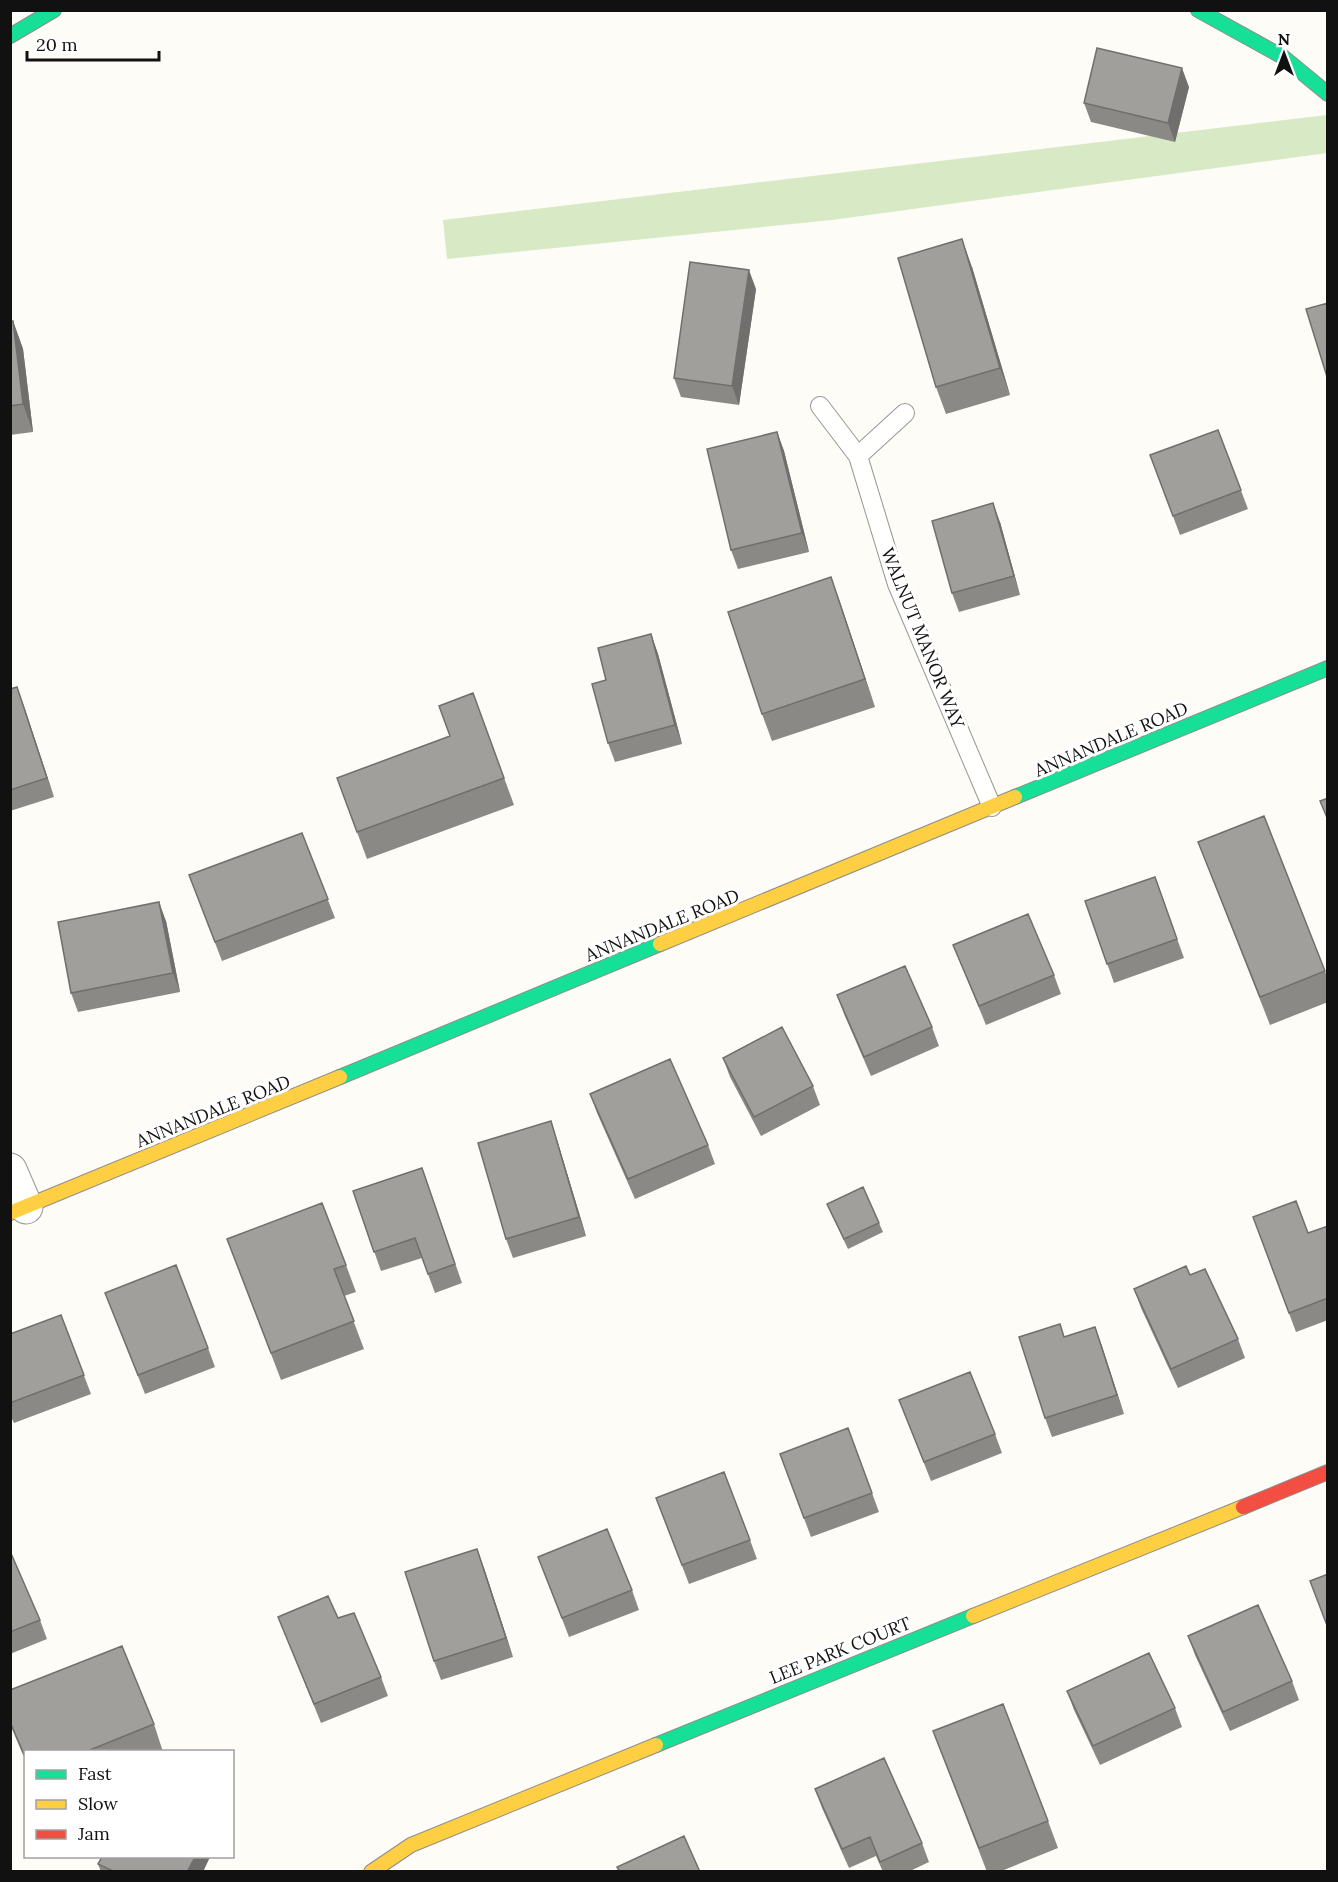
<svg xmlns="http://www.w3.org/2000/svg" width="1338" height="1882" font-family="Lora,serif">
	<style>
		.forest { fill: #d8eac5 }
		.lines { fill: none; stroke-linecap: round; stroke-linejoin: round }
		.lane-casing { stroke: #979795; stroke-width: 20 }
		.street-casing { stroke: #979795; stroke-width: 35 }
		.fast-casing { stroke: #8e8d8b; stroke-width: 16 }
		.slow-casing { stroke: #8e8d8b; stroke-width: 16 }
		.jam-casing { stroke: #8e8d8b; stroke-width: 16 }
		.lane { stroke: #fffffe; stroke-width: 18 }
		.street { stroke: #fffffe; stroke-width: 33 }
		.fast { stroke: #16e098; stroke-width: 14 }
		.slow { stroke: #ffcf43; stroke-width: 14 }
		.jam { stroke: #f24e42; stroke-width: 14 }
		.wall { fill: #8a8986 }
		.shaded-wall { fill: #716f6d }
		.building { fill: #a19f9c; stroke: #716f6d; stroke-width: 1.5 }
		.labels { text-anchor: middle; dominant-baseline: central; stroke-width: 6; stroke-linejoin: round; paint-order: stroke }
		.street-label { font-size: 18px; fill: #111; stroke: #fff }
	</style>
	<rect width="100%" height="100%" fill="#fdfcf7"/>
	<path class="forest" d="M1327 115V153L832 220 447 259 443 220Z"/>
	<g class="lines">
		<g class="lane-casing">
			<path id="lane" d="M820 406 858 456 897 584 992 807
				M858 456 905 413"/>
		</g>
		<g class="street-casing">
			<path id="street" d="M10 1170 26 1207"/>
		</g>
		<g class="fast-casing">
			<path id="fast" d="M1198 10 1283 57 1328 94
				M10 36 54 10
				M1015 797 1328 668
				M340 1077 660 944
				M656 1745 973 1616"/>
		</g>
		<g class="slow-casing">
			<path id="slow" d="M660 944 1015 797
				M10 1213 340 1077
				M973 1616 1243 1507
				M371 1872 411 1845 656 1745"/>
		</g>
		<g class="jam-casing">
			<path id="jam" d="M1243 1507 1328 1472"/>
		</g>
		<use href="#lane" class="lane"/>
		<use href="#street" class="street"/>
		<use href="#fast" class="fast"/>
		<use href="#slow" class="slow"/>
		<use href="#jam" class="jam"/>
	</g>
	<path class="wall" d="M1189 87 1175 142 1091 122 1084 103Z
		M972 267 1010 395 946 414 936 387Z
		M756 289 739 405 681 397 674 378Z
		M10 321H13L23 349 33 432 10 435Z
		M1218 430 1248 509 1180 535 1150 455Z
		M777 432 784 451 809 552 738 569 731 550Z
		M1000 522 1020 595 959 612 952 593Z
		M831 577 875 707 772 741 762 714Z
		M651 634 658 654 682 744 615 762 608 743 606 680Z
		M17 687 54 797 10 811V689Z
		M473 693 514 805 367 859 337 778 450 736Z
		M1264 816 1328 979V1002L1270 1025 1198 842Z
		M302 833 335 918 222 961 189 875Z
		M1155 877 1184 958 1114 983 1085 901Z
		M166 921 180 992 78 1012 71 993Z
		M953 945 1054 975 1061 994 986 1025Z
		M837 995 932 1027 939 1046 871 1076 844 1014Z
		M723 1058 813 1086 820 1105 761 1136 730 1077Z
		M590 1094 708 1145 715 1164 635 1199 597 1113Z
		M557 1140 586 1236 513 1258 506 1239Z
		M422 1168 462 1283 435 1293 422 1258 381 1271 353 1191Z
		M827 1204 879 1223 883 1232 848 1249 831 1213Z
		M1253 1217 1308 1233 1328 1226V1320L1296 1332Z
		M227 1239 346 1265 356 1292 344 1296 364 1349 281 1380Z
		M1134 1289 1238 1339 1245 1358 1178 1388 1141 1308Z
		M105 1293 208 1348 215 1367 145 1394Z
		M61 1315 91 1394 14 1423 10 1415V1334Z
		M1095 1327 1124 1414 1052 1437 1045 1418 1065 1337Z
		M899 1400 995 1434 1002 1453 931 1481Z
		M848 1428 879 1512 811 1537 780 1454Z
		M656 1498 750 1540 757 1559 689 1584Z
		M10 1551 40 1620 47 1639 10 1654Z
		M538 1557 632 1590 639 1610 569 1637Z
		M484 1568 513 1657 441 1680 434 1661Z
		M278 1617 338 1618 381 1677 388 1696 321 1723Z
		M1188 1636 1292 1681 1299 1700 1230 1731 1195 1655Z
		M10 1690 154 1724 163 1752H26V1762L10 1724Z
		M1067 1691 1175 1708 1182 1727 1100 1765 1074 1710Z
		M933 1731 1048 1821 1058 1848 999 1872H987Z
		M815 1789 922 1843 929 1862 908 1872H883L876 1856 849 1868 822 1808Z
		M98 1864 203 1872H101Z"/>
	<path class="shaded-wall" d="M1182 68 1189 87 1175 142 1168 123Z
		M962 239 972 267 1010 395 1000 368Z
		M749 270 756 289 739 405 732 386Z
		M13 321 23 349 33 432 23 404Z
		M777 432 784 451 809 552 802 533Z
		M993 503 1000 522 1020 595 1014 576Z
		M831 577 841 605 875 707 865 679Z
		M651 634 658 654 682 744 675 725Z
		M17 687 24 706 54 797 47 778Z
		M159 902 166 921 180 992 173 973Z
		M551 1121 557 1140 586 1236 579 1217Z
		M1095 1327 1102 1346 1124 1414 1117 1395Z
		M477 1549 484 1568 513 1657 506 1638Z
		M195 1857H210L203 1872H187Z"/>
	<path class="building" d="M1097 48 1182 68 1168 123 1084 103Z
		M962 239 1000 368 936 387 898 258Z
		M690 262 749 270 732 386 674 378Z
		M1328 303V380L1306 309Z
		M10 321H13L23 404 10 406Z
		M1218 430 1241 490 1173 516 1150 455Z
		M777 432 802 533 731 550 707 449Z
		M993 503 1014 576 952 593 932 521Z
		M831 577 865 679 762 714 728 612Z
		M651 634 675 725 608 743 592 684 606 680 598 648Z
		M17 687 47 778 10 790V689Z
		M473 693 504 778 357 832 337 778 450 736 439 706Z
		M1328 798V820L1320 801Z
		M1264 816 1325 971 1260 997 1198 842Z
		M302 833 328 899 215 942 189 875Z
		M1155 877 1177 939 1107 964 1085 901Z
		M159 902 173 973 71 993 58 922Z
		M1028 914 1054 975 979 1006 953 945Z
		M905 966 932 1027 864 1057 837 995Z
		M782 1027 813 1086 754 1117 723 1058Z
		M670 1059 708 1145 628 1179 590 1094Z
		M551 1121 579 1217 506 1239 478 1143Z
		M422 1168 455 1264 428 1274 415 1238 374 1252 353 1191Z
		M863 1187 879 1223 844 1239 827 1204Z
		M1296 1201 1308 1233 1328 1226V1298L1289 1313 1253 1217Z
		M322 1203 346 1265 334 1269 354 1321 271 1353 227 1239Z
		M176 1265 208 1348 138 1375 105 1293Z
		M1186 1266 1190 1275 1205 1269 1238 1339 1171 1369 1134 1289Z
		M61 1315 84 1375 10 1403V1334Z
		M1060 1324 1064 1337 1095 1327 1117 1395 1045 1418 1019 1337Z
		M970 1372 995 1434 924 1462 899 1400Z
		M848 1428 872 1493 804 1518 780 1454Z
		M724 1472 750 1540 682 1565 656 1498Z
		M607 1529 632 1590 562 1618 538 1557Z
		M477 1549 506 1638 434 1661 405 1572Z
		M10 1551 40 1620 10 1632Z
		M1328 1574V1628L1310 1581Z
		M328 1596 338 1618 354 1613 381 1677 314 1704 278 1617Z
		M1258 1605 1292 1681 1223 1712 1188 1636Z
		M122 1646 154 1724 85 1752H26V1759L10 1722V1690Z
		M1149 1653 1175 1708 1093 1746 1067 1691Z
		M1003 1704 1048 1821 979 1848 933 1731Z
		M884 1758 922 1843 880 1862 870 1837 842 1849 815 1789Z
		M684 1836 700 1872H620L617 1867Z
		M102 1857H195L187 1872H115L98 1864Z"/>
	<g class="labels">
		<g class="street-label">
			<text transform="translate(923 638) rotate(68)">WALNUT MANOR WAY</text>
			<text transform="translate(1111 739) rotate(-23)">ANNANDALE ROAD</text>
			<text transform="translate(662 925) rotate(-22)">ANNANDALE ROAD</text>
			<text transform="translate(213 1111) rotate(-22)">ANNANDALE ROAD</text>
			<text transform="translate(840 1650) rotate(-22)">LEE PARK COURT</text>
		</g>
	</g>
	<rect width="1338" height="1882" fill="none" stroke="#111111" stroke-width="24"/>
	<rect x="24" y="1750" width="210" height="108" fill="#ffffff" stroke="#a0a0a0" stroke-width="1.5"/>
	<rect x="36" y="1770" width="30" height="9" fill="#16e098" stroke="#a0a0a0" stroke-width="1.5"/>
	<text x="78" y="1780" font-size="18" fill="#111111">Fast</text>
	<rect x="36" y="1800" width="30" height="9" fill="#ffcf43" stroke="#a0a0a0" stroke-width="1.5"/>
	<text x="78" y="1810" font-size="18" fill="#111111">Slow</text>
	<rect x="36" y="1830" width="30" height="9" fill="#f24e42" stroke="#a0a0a0" stroke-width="1.5"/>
	<text x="78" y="1840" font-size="18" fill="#111111">Jam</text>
	<g transform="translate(1284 54)" stroke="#ffffff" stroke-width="4.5" paint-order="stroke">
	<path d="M0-4.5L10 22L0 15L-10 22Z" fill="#111111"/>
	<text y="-9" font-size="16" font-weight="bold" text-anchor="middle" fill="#111111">N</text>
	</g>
	<path d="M27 51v9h132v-9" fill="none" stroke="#111111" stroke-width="3"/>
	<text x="36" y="51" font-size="18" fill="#111111" stroke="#ffffff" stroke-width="4.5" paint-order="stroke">20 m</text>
</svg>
